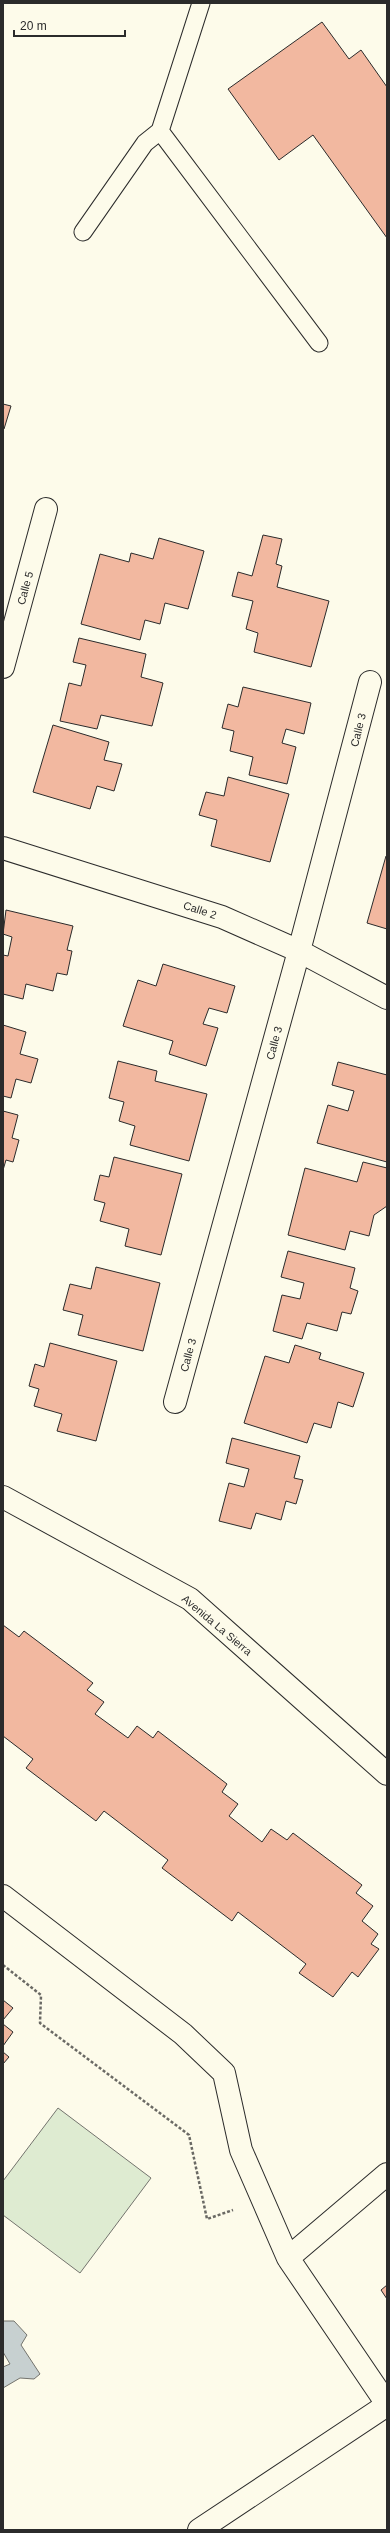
<svg xmlns="http://www.w3.org/2000/svg" width="390" height="2533" font-family="Arial,sans-serif">
	<style>
		.green { fill: #deebd1; stroke: #74746e }
		.water { fill: #c7d0d0; stroke: #74746e }
		.building { fill: #f2b8a0; stroke: #2b2b2b }
		.lines { fill: none; stroke-linecap: round; stroke-linejoin: round }
		.service-casing { stroke: #2b2b2b; stroke-width: 19 }
		.minor-casing { stroke: #2b2b2b; stroke-width: 24 }
		.path { stroke: #6a6964; stroke-width: 2.5; stroke-dasharray: 3 2; stroke-linecap: butt }
		.service { stroke: #fdfbea; stroke-width: 17 }
		.minor { stroke: #fdfbea; stroke-width: 22 }
		.labels { text-anchor: middle; dominant-baseline: central; stroke-width: 3; stroke-linejoin: round; paint-order: stroke }
		.street-label { font-size: 11px; fill: #2b2b2b; stroke: #fdfbea }
	</style>
	<rect width="100%" height="100%" fill="#fdfbea"/>
	<path class="green" d="M58 2108 151 2178 80 2273 3 2215V2181Z"/>
	<path class="water" d="M3 2321H14L27 2335 21 2345 40 2374 34 2379 20 2378 3 2388V2367L10 2364 3 2352Z"/>
	<path class="building" d="M322 22 349 59 361 50 387 87V238L313 135 279 160 228 89Z
		M3 404 11 406 4 429 3 428Z
		M263 535 282 539 276 564 282 566 277 587 329 601 311 667 254 652 258 633 246 629 253 601 232 596 238 572 252 576Z
		M159 538 204 551 188 609 165 603 160 624 145 620 140 640 81 624 100 554 129 562 131 553 153 559Z
		M79 638 146 654 141 677 163 683 152 726 101 715 97 729 60 721 69 683 81 686 86 665 73 662Z
		M243 687 311 703 304 734 286 729 282 743 296 747 287 784 249 775 253 757 230 751 234 731 222 728 228 704 238 707Z
		M53 725 109 742 104 760 122 764 114 791 97 786 90 809 33 792Z
		M228 777 289 794 270 862 211 846 217 820 199 815 206 792 224 796Z
		M386 856H387V929L367 923Z
		M6 910 73 926 67 950 72 951 67 975 57 973 53 991 26 984 23 999 3 994V955L8 956 12 937 3 934Z
		M163 964 235 986 227 1013 209 1008 203 1024 218 1028 206 1066 169 1054 173 1041 123 1026 138 980 156 986Z
		M3 1025 26 1032 20 1054 38 1059 31 1083 16 1079 11 1098 3 1096Z
		M118 1061 157 1071 155 1081 207 1094 189 1161 130 1145 135 1126 119 1121 124 1102 109 1098Z
		M338 1062 387 1075V1162L317 1143 328 1105 348 1111 354 1091 332 1085Z
		M3 1111 18 1115 12 1138 19 1140 13 1162 6 1160 3 1170Z
		M114 1157 182 1174 161 1255 125 1246 129 1229 100 1221 105 1203 94 1200 100 1175 109 1177Z
		M363 1162 387 1168V1206L374 1215 369 1236 350 1231 345 1250 288 1235 305 1168 357 1182Z
		M288 1251 355 1268 350 1288 358 1291 351 1314 342 1312 337 1331 307 1323 302 1339 273 1331 282 1295 300 1299 304 1283 281 1277Z
		M96 1267 160 1283 143 1351 78 1335 83 1315 63 1310 70 1284 91 1289Z
		M50 1343 117 1361 96 1441 57 1431 62 1414 34 1406 39 1389 29 1386 35 1364 44 1367Z
		M295 1345 321 1353 319 1359 364 1373 353 1407 338 1402 331 1428 314 1423 307 1443 244 1423 265 1356 289 1363Z
		M232 1438 300 1456 294 1478 303 1480 296 1504 286 1501 281 1520 256 1513 251 1529 219 1521 229 1483 244 1487 249 1469 226 1463Z
		M3 1625 19 1637 24 1631 93 1683 87 1690 104 1702 95 1714 128 1738 137 1726 153 1738 158 1731 227 1784 222 1792 238 1804 229 1816 262 1842 271 1829 287 1840 293 1833 362 1885 356 1893 373 1906 362 1921 378 1934 371 1944 379 1949 358 1977 352 1972 333 1997 299 1973 306 1964 238 1912 232 1921 162 1868 168 1860 104 1811 96 1821 26 1768 33 1759 3 1736Z
		M3 2000 13 2008 3 2020Z
		M3 2024 13 2032 3 2046Z
		M3 2052 9 2057 3 2064Z
		M387 2285V2299L381 2290Z"/>
	<g class="lines">
		<g class="service-casing">
			<path id="service" d="M160 131 319 343
				M83 232 145 143 160 131 201 3"/>
		</g>
		<g class="minor-casing">
			<path id="minor" d="M3 667 46 509
				M3 848 222 917 299 951 387 998
				M175 1402 299 951 370 682
				M3 1497 190 1599 387 1774
				M3 1896 183 2034 224 2073 241 2150 288 2258
				M387 2174 288 2258 387 2404
				M199 2530 387 2405"/>
		</g>
		<path class="path" d="M3 1965 41 1995 40 2023 189 2135 207 2219 233 2210"/>
		<use href="#service" class="service"/>
		<use href="#minor" class="minor"/>
	</g>
	<g class="labels">
		<g class="street-label">
			<text transform="translate(25 588) rotate(-75)">Calle 5</text>
			<text transform="translate(358 730) rotate(-76)">Calle 3</text>
			<text transform="translate(200 910) rotate(18)">Calle 2</text>
			<text transform="translate(274 1043) rotate(-75)">Calle 3</text>
			<text transform="translate(188 1355) rotate(-75)">Calle 3</text>
			<text transform="translate(217 1625) rotate(40)">Avenida La Sierra</text>
		</g>
	</g>
	<rect width="390" height="2533" fill="none" stroke="#2b2b2b" stroke-width="8"/>
	<path d="M14 30v6h111v-6" fill="none" stroke="#2b2b2b" stroke-width="2"/>
	<text x="20" y="30" font-size="12" fill="#2b2b2b" stroke="#fdfbea" stroke-width="3" paint-order="stroke">20 m</text>
</svg>
